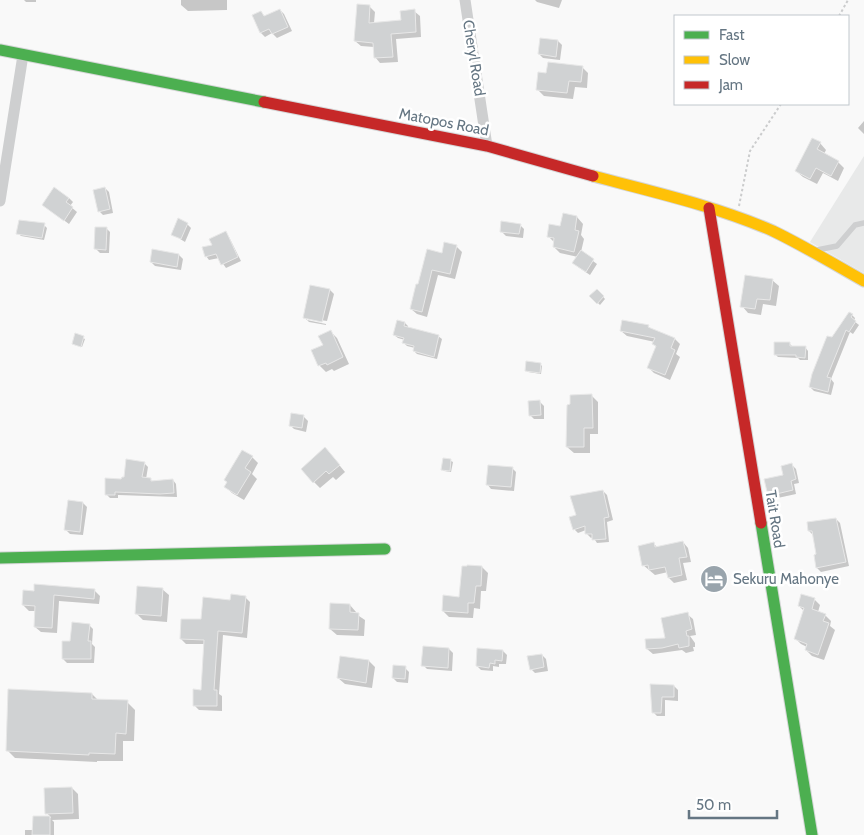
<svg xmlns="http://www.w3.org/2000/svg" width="864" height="835" font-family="Cabin,sans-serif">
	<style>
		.built { fill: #e8e9e9 }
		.shadow { fill: #0003 }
		.building { fill: #d0d2d3; stroke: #e8e8e8 }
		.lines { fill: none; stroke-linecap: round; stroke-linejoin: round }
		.fast-casing { stroke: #d5d6d7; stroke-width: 13 }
		.slow-casing { stroke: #d5d6d7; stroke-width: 13 }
		.jam-casing { stroke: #d5d6d7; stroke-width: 13 }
		.path { stroke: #cbcccd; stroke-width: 2; stroke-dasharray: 2.5 2.5; stroke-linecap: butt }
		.lane { stroke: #cecfd0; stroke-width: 5.5 }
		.street { stroke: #cecfd0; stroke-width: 11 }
		.fast { stroke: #4caf50; stroke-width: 11 }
		.slow { stroke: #ffc107; stroke-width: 11 }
		.jam { stroke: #c62828; stroke-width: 11 }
		.labels { text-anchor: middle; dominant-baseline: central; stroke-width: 5; stroke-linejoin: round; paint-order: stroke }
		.street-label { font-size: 15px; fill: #657683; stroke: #fff }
		.poi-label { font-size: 15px; fill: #657683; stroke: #fff; text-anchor: start }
	</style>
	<rect width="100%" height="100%" fill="#f9f9f9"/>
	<path class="built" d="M864 156V273L810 242Z"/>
	<path class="shadow" d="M24 0H36V2H26Z
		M181 0H227V10L188 11 181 5Z
		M535 0H562L559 8 537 2Z
		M369 6 375 12 374 23 402 21 414 11 420 16 421 37 396 39 398 62 380 63 375 57 374 47 361 46 355 41Z
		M280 10 284 14 292 31 277 38 272 33 265 37 261 33 256 21Z
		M558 41 562 45 560 60 543 58 539 54Z
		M582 67 588 73 587 88 575 87 573 99 544 96 538 90 548 75Z
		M864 121V134L858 128Z
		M820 143 826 150 824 154 838 162 844 168 838 181 823 173 817 184 803 177 796 171Z
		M105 188 109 192 113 213 103 215 99 211Z
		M69 198 73 202 70 206 77 212 69 224 43 205Z
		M577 217 583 224 581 235 584 239 581 252 597 264 590 275 578 267V257L560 253 554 247 555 243 548 236Z
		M187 224 191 228 185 242 172 234Z
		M44 225 47 228 44 240 21 236 18 233Z
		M520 225 524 229 523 238 506 236 501 231Z
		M106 228 110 232 109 253H100L96 249Z
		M226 233 229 237 241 261 226 268 219 258 209 260 206 256Z
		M456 246 462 252 455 279 438 275 427 317 417 314 411 309 419 286 443 255Z
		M179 255 183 259 181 270 155 266 151 262Z
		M772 280 779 286 776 306 763 304 761 315 748 313 742 306Z
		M330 290 334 294 327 321 307 318V320L326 324V325L309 322 305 318Z
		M597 290 605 299 600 305 591 296Z
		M852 315 855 318 854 321 859 325 853 334 850 332 831 379 834 383 831 395 814 391 810 387Z
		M397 321 405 323 408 326V328L438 336 442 339 437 359 417 354 414 351 415 348 407 346 404 343 405 340 398 338 394 335Z
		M648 326 651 329 675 339 680 344 676 354 680 357 670 380 654 373 648 367 656 347 654 344 655 342 627 336 621 331Z
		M331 332 337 338 349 364 334 371 332 369 326 372 319 365 324 346Z
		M76 335 85 339 82 347 75 345Z
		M789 343 793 347H805L808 351V360H800L798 358 778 357 775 354Z
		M540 364 542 366 541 374 528 372 527 371Z
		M592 396 598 402V434H590V453H574L567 447Z
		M540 402 544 406V419H534L530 415Z
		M292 414 304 417 308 421 306 432 294 429 290 425Z
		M331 455 345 472 336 480 333 477 320 488 314 482Z
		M252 457 258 463 252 474 257 479 244 500 232 493 226 487Z
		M451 461 453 462 451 472 444 471 443 470Z
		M144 463 148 467 146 479H150L153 482 173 480 176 484 177 497 118 495V498H110L106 494Z
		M792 465 796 469 799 483 794 484 796 494 773 499 769 495Z
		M512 468 516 472 514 491 491 489 487 484Z
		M603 491 607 495 613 520 607 522 609 542 597 543 593 537 591 538 587 534 586 530 578 533 574 529 577 516Z
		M83 503 87 507 83 535 70 534 66 530Z
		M836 519 840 523 849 566 821 572 817 568 815 556 818 555 813 535 809 531Z
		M683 542 688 548 691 562 683 563 687 580 674 583 669 578 668 572 655 575 643 565 654 544 658 548Z
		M482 567 488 573 486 591H481L480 609 474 608 473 618 449 617 443 611 460 598Z
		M162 589 169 595 167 622 143 620 137 614Z
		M94 590 100 596 99 604 59 601 57 633 41 632 35 627 36 611H29L23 605 24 592Z
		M245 597 250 602 247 638 223 635 219 694 222 696V711L199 710 194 705 202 691 205 644H186L181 639 202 621 231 601Z
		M814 599 820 605 818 612 825 615 831 621 830 626 835 630 824 660 812 656 806 650 807 647 801 644 795 638 804 611 799 606Z
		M350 605 356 612V614L365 620 364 636 337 635 330 629Z
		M687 614 693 619 696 635 690 636 695 643V647H693L694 651 686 653 682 650 653 654 647 649 667 639Z
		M89 625 93 629 92 644 95 647 94 663H67L63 659 71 642Z
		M449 649 453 653 452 671 427 669 423 665Z
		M503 651 507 655 506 664H499V667L493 666V671L481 670 477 666Z
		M542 655 546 659 548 671 535 673 531 669Z
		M369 661 375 667 372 688 345 684 338 678Z
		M405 668 409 672 408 683 397 682 393 678Z
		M652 686H674L678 690V701L665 700V716H657L653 712Z
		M92 694 98 700 127 702 135 710 134 741H123V761H97V762L15 758 7 750Z
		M72 788 78 794 79 819 52 820 54 822V835H25V830H34V817L51 818 47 813Z"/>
	<path class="building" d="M357 4 370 5 369 23 401 20 400 11 415 9 416 32 391 34 393 57 374 58 373 43 354 41Z
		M280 9 288 27 272 34 269 29 260 33 252 15 261 11 264 16Z
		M540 38 558 40 556 57 538 54Z
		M548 62 583 66 581 82 569 81 567 93 536 90 538 72 546 73Z
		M812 138 821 142 817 149 839 161 831 176 816 168 810 179 795 171Z
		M54 187 69 198 66 202 73 207 64 221 42 205Z
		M105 187 110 209 98 212 93 190Z
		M563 213 577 216 575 230 579 231 574 252 553 247 554 238 547 237 549 224 560 226Z
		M178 218 188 223 181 239 171 235Z
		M19 220 45 223 42 238 16 234Z
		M501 221 521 224 519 234 500 232Z
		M95 227H107L106 250 94 249Z
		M226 231 238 257 221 265 216 254 205 257 202 247 212 245 209 239Z
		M444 242 457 245 450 274 432 270 422 312 410 309 416 284H418L427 249 442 253Z
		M152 249 179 254 177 267 150 262Z
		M581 250 594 259 586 272 572 263Z
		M745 275 773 279 770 300 757 299 755 309 740 307Z
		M310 285 330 289 322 322 303 318Z
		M597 289 604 296 597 304 589 296Z
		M849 312 853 314 851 317 856 321 849 332 846 330 827 377 831 378 828 392 809 387 812 374 827 336 832 337Z
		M397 320 405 322 404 326 439 335 434 357 413 351 414 346 402 343 404 338 393 335Z
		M622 320 649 325 648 327 675 338 671 348 675 350 665 375 647 368 656 346 652 344 655 338 620 331Z
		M331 330 343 357 327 365 326 363 318 366 311 350 323 345 318 336Z
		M75 333 84 336 81 347 72 344Z
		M774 342H790V346H806L805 358 796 357V355H774Z
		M526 361 541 363 540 373 525 371Z
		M592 394 593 428H584V447H566L567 405 570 404V395Z
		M540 400 541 415 529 416 528 401Z
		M291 413 304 415 302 428 289 426Z
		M325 447 340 465 329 474 326 471 313 483 301 469Z
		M242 450 253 456 245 468 251 472 237 495 224 487 227 482 224 480Z
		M443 458 451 459 450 471 441 470Z
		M126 459 145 462 142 477 151 478V481L173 479 174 493 160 494 115 492V495H105V478L121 479 122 477H124Z
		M792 463 796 479 791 481 793 490 768 496 764 479 783 475 781 466Z
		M488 465 513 467 511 487 486 485Z
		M603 490 609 517 604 518 606 539 592 540V534H585V526L573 530 569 517 576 515 570 496Z
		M68 500 83 502 80 532 64 530Z
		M836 518 846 562 816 568 814 555 816 554 812 531H808L807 522Z
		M683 541 687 557 679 558 682 575 668 578 665 567 649 570 648 565 642 566 638 546 654 542 655 547Z
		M467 565 482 566 481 586H476L474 603H468V613L442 611 443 595 459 597 462 566H467Z
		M34 584 95 589 94 599 54 595 52 628 34 627 35 606 22 605 23 590 34 591Z
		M137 586 163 588 161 616 135 614Z
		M231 594 246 596 242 633 218 631 214 690H217V706H193V689L201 690 204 640 180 639 181 619H201L203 597 230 600Z
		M801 594 815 598 812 609 826 614 823 621 829 623 818 655 805 650 807 644 794 639 804 608 798 606Z
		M330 603 350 604V612L359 613 358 630 329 629Z
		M688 612 692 629 686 631 687 636H689V646L679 648 678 644 662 648 646 649 645 639 665 638 661 618Z
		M72 622 90 624 88 641H91V659H62V641H70Z
		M423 646 449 648 448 668 421 666Z
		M477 648 503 650 502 661 495 660V664L490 663 489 668 476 666Z
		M542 654 544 667 530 670 527 656Z
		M340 656 369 660 366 683 337 678Z
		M393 665 406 666 405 679 392 678Z
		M650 684 674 685V697H662L661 713H652Z
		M8 689 92 693V699L128 700 126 734 116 733 115 754 89 753V755L6 751Z
		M72 787 73 813 45 814 44 788Z
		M33 816H50V835H32Z"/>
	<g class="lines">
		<g class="fast-casing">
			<path id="fast" d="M0 50 264 102
				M761 523 812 835
				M0 558 385 549"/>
		</g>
		<g class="slow-casing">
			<path id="slow" d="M593 176C653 192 716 206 773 231 804 246 834 264 864 281"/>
		</g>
		<g class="jam-casing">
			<path id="jam" d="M264 102 487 146 593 176
				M709 208 761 523"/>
		</g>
		<path class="path" d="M839 16 848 0
			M739 206 750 151 781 104"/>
		<path class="lane" d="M817 250 837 246 855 225 864 223"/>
		<path class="street" d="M465 0 487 146
			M0 201 23 55"/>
		<use href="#fast" class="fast"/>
		<use href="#slow" class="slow"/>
		<use href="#jam" class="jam"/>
	</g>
	<defs>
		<g id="hotel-disc" transform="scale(1.4375)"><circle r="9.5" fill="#99a4ac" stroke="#fff"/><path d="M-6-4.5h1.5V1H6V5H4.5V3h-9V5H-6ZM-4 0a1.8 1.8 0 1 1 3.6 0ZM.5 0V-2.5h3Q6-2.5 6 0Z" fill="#fff"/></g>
	</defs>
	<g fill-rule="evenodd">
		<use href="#hotel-disc" x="714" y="579"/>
	</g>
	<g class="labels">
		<g class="street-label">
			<text transform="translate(474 58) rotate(81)">Cheryl Road</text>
			<text transform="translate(444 122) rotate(11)">Matopos Road</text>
			<text transform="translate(775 519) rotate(81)">Tait Road</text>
		</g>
		<g class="poi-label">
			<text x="733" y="579">Sekuru Mahonye</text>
		</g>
	</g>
	<rect x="674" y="15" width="175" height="90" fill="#ffffff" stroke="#c1c8cd"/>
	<rect x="684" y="31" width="25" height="8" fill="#4caf50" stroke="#c1c8cd"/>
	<text x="719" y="40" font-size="15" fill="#657683">Fast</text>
	<rect x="684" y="56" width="25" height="8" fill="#ffc107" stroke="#c1c8cd"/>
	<text x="719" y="65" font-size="15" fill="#657683">Slow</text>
	<rect x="684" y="81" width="25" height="8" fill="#c62828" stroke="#c1c8cd"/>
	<text x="719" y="90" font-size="15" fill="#657683">Jam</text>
	<path d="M689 810v8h88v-8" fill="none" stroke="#657683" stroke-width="2.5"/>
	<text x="696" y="810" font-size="15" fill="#657683" stroke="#ffffff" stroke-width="4" paint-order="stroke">50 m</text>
</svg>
